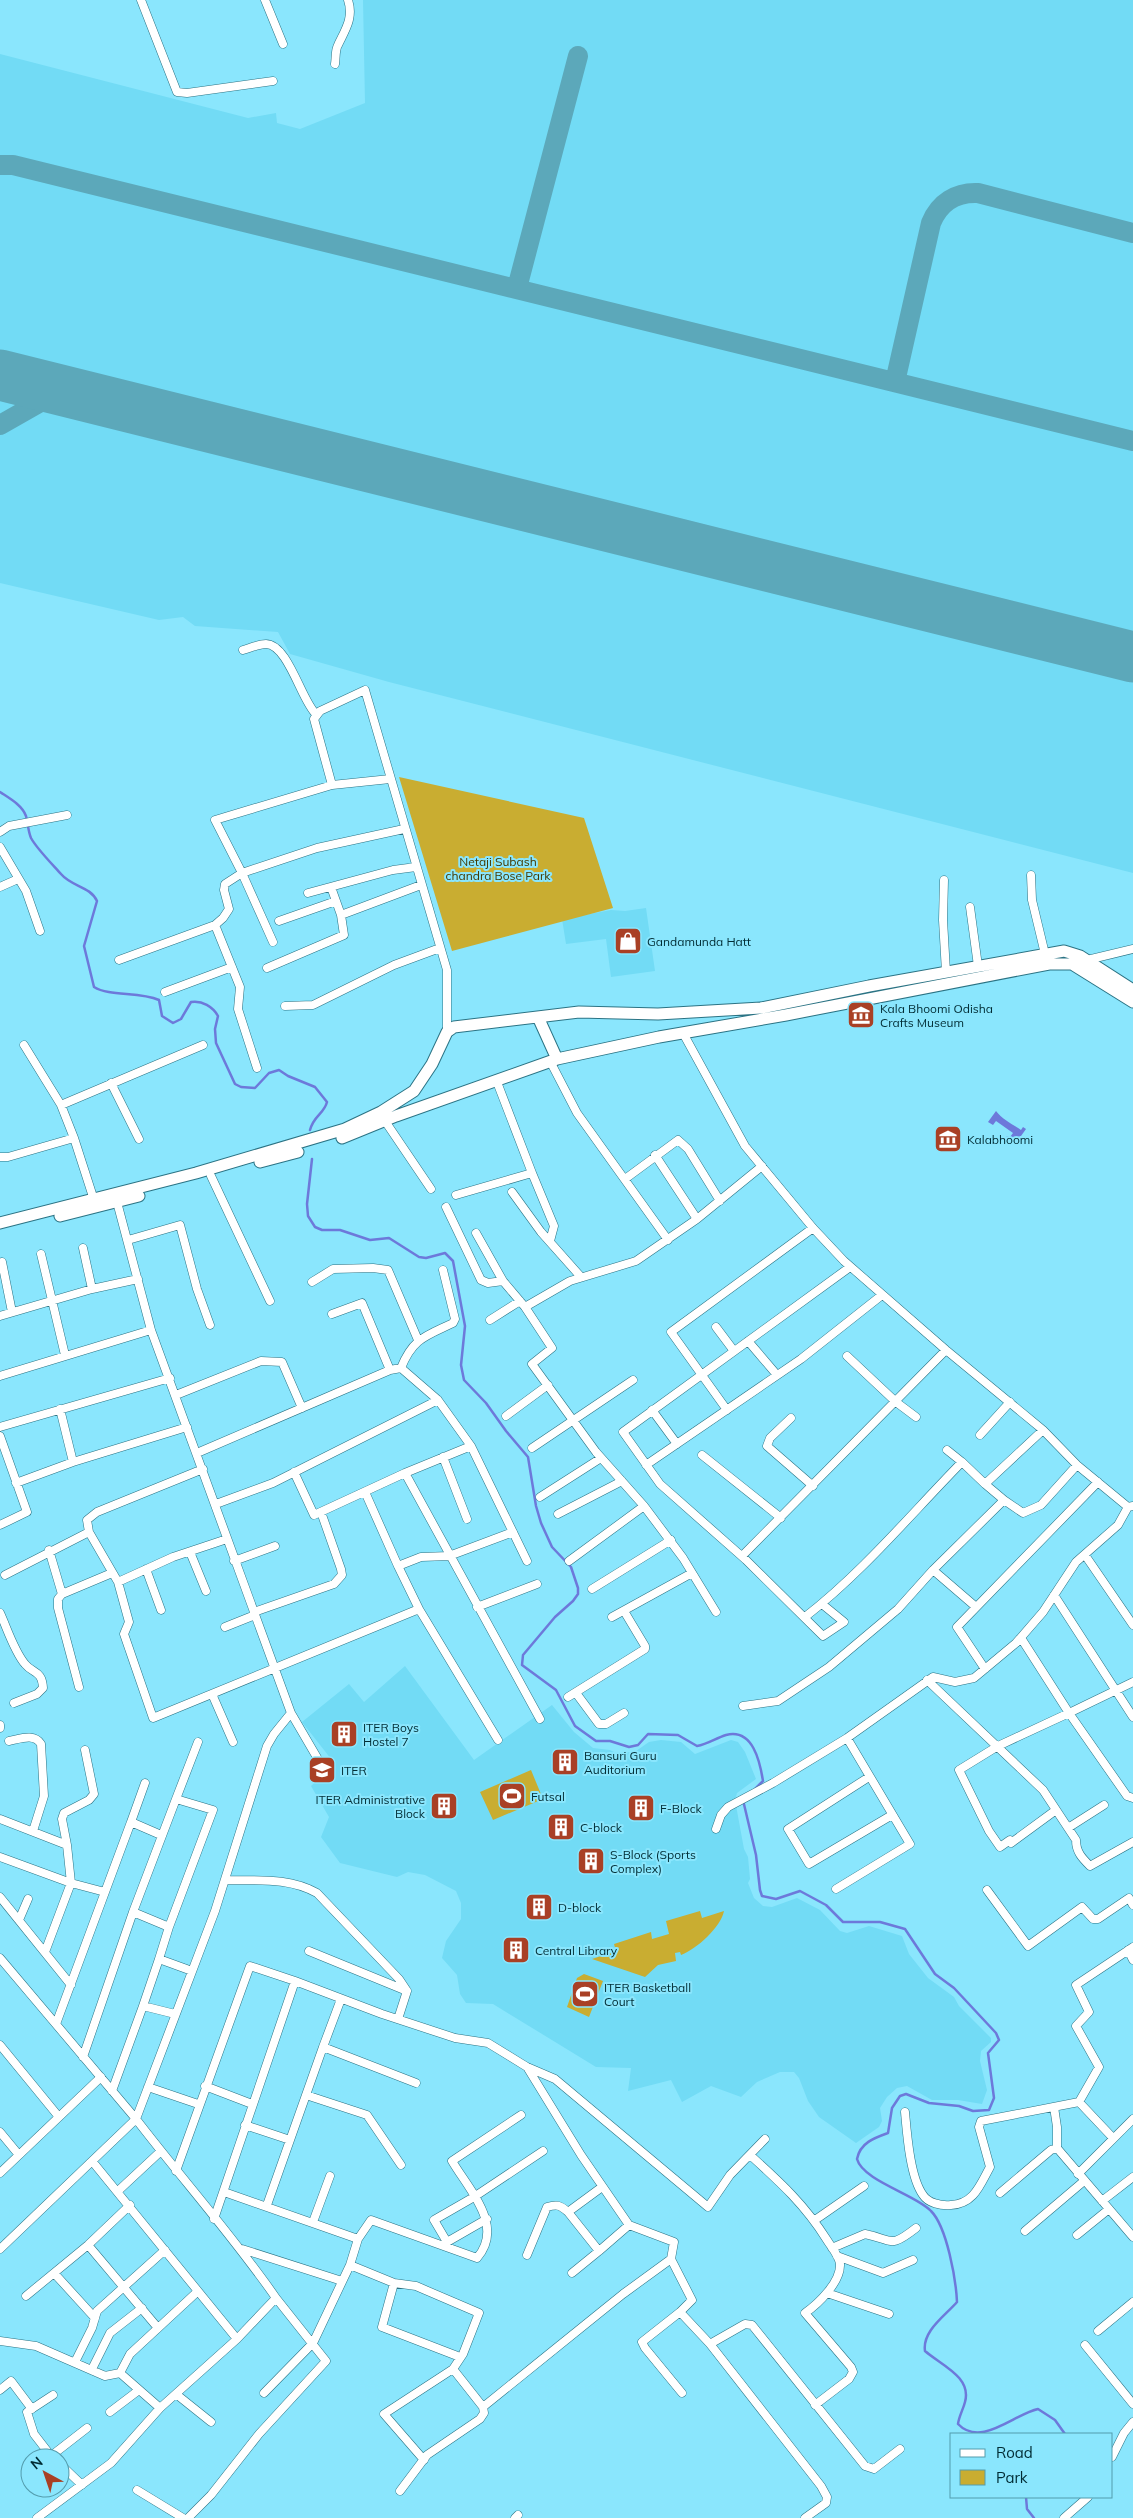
<svg xmlns="http://www.w3.org/2000/svg" width="1133" height="2518" font-family="Mulish,sans-serif">
	<style>
		.built { fill: #72dbf5 }
		.green { fill: #c9ad31 }
		.water { fill: #6d79da }
		.lines { fill: none; stroke-linecap: round; stroke-linejoin: round }
		.stream { stroke: #6d79da; stroke-width: 2.5 }
		.taxiway { stroke: #5ca8ba; stroke-width: 20 }
		.runway { stroke: #5ca8ba; stroke-width: 51 }
		.minor-casing { stroke: #2b7384; stroke-width: 9 }
		.secondary-casing { stroke: #2b7384; stroke-width: 13 }
		.minor { stroke: #fff; stroke-width: 8 }
		.secondary { stroke: #fff; stroke-width: 11 }
		.labels { text-anchor: middle; dominant-baseline: central; stroke-width: 4; stroke-linejoin: round; paint-order: stroke }
		.park-label { font-size: 12px; fill: #453901; stroke: #8ae6fd }
		.poi-label { font-size: 12px; fill: #012c34; stroke: #8ae6fd; text-anchor: start }
	</style>
	<rect width="100%" height="100%" fill="#8ae6fd"/>
	<path class="built" d="M363 0H1133V873L389 682 290 654 278 632 195 626 183 617 159 620 0 583V54L248 118 276 113 277 123 300 129 365 103Z
		M646 908 655 971 611 977 606 939 566 944 562 919 611 910 625 911Z
		M405 1666 474 1760 552 1705 574 1732 593 1748 610 1750 618 1754 636 1751 649 1742 661 1740 681 1742 695 1754 731 1740 738 1742 745 1752 756 1779 737 1793 735 1800 744 1849 748 1857 750 1879 748 1883 754 1898 763 1906 772 1907 797 1898 820 1910 840 1931 847 1933 869 1926 902 1936 909 1954 928 1978 954 1997 959 2006 991 2038V2042L981 2051 980 2061 987 2090 982 2104 958 2100H932L907 2086 897 2088 887 2097 880 2108 882 2121 879 2127 856 2143 819 2117 808 2101 799 2078 794 2072H780L757 2082 741 2097 711 2086 682 2102 671 2080 628 2091 631 2068 596 2067 493 2004 466 2003 460 1994 457 1975 442 1958 446 1941 461 1919V1903L456 1891 425 1875 408 1872 397 1877 340 1863 321 1837 329 1817 311 1786 335 1764 302 1722 349 1684 364 1702Z"/>
	<path class="green" d="M399 777 584 818 613 908 452 951Z
		M531 1770 543 1799 493 1820 480 1792Z
		M700 1911 702 1918 724 1911C721 1927 697 1949 681 1955L680 1952 675 1953 676 1961 658 1965 645 1977 592 1959 616 1951 614 1944 651 1932 652 1939 669 1934 666 1921Z
		M584 1974 603 1981 589 2017 567 2007 577 1978Z"/>
	<path class="water" d="M996 1111C1002 1119 1012 1124 1021 1130L1023 1127 1026 1129 1016 1143 1006 1136 1010 1137 1013 1133 996 1121 993 1125 988 1122Z"/>
	<g class="lines">
		<path class="stream" d="M0 792C9 798 22 805 26 816 28 823 28 831 31 838 37 849 53 865 61 874 72 887 90 886 97 901L84 946 94 987C110 997 139 991 159 1000L162 1016 173 1023 181 1019 191 1002C202 1000 213 1007 218 1016L215 1029 216 1043 235 1084 241 1087 255 1088 269 1073 279 1070 288 1076 315 1087 327 1102C324 1114 314 1115 310 1130
			M312 1159 307 1204 308 1216 315 1227 322 1230H340L370 1240 389 1238 419 1257 426 1258 445 1253 453 1261 465 1326 461 1365 464 1380 486 1403 506 1431 528 1457 536 1506 541 1523 552 1547 571 1567 578 1588V1594L573 1601 555 1617 523 1655 522 1665 556 1690 575 1726 596 1741H610L629 1747 638 1745 648 1734 678 1735 697 1746C708 1744 716 1738 726 1735 753 1728 760 1762 763 1781L755 1789
			M743 1800 756 1855 760 1890 762 1896 776 1899 800 1891 826 1905 843 1922H880L905 1929 935 1974 954 1988 996 2033 999 2040 988 2053 994 2098 989 2110 973 2111 959 2106 929 2103 906 2094 900 2096 892 2108 888 2133C874 2138 860 2143 857 2159 863 2181 917 2195 931 2211 947 2227 956 2280 957 2302 945 2316 922 2331 925 2351 941 2365 972 2377 965 2402 963 2410 959 2416 958 2424 981 2448 1014 2414 1038 2409L1055 2420 1065 2434
			M1026 2497 1027 2509 1034 2518"/>
		<path class="taxiway" d="M0 165H13L1133 441
			M517 288 578 56
			M0 373 1 376
			M895 382 931 223C939 203 956 192 978 193L1133 233
			M0 425 51 396 58 393 73 394"/>
		<path class="runway" d="M0 375 1133 657"/>
		<g class="minor-casing">
			<path id="minor" d="M141 0 177 92 187 93 273 81
				M265 0 283 44
				M335 64C336 58 335 50 338 45 345 30 354 18 348 0
				M243 650C250 648 259 644 266 644 288 644 302 702 316 714
				M390 779 332 785 215 820 242 873 317 848 404 829
				M332 785 314 719 320 711 365 690 447 970V1032
				M0 832 9 826 67 815
				M0 847 26 891 40 931
				M1031 875 1032 900 1045 954
				M944 880 943 920 946 972
				M0 887 18 879
				M331 887 341 915
				M308 893 393 870 416 867
				M970 907 978 966
				M279 921 336 901
				M215 925 240 987 238 1009 257 1068
				M119 960 215 925 223 918 229 909 224 890 225 884 242 873 273 942
				M1087 960 1133 949
				M267 968 344 935 341 915 421 885
				M165 992 232 967
				M285 1006 313 1005 394 965 440 948
				M683 1033 745 1146 813 1228 844 1261 946 1350 1043 1430 1077 1465 1128 1507 1133 1506
				M24 1045 61 1105
				M550 1061 577 1113 668 1240
				M111 1083 139 1139
				M385 1121 431 1189
				M74 1138 94 1200
				M655 1155 697 1219
				M0 1157H8L74 1138 61 1105 203 1045
				M532 1173 554 1226 550 1241
				M211 1176 270 1301
				M625 1179 678 1140 688 1149 720 1201
				M512 1192 541 1232 581 1277
				M456 1195 532 1173 497 1082
				M446 1207 481 1280 488 1283 503 1281
				M476 1233 503 1281 525 1307
				M128 1240 180 1225 197 1289 210 1325
				M83 1248 92 1289
				M41 1254 65 1355
				M2 1262 12 1312
				M312 1282 333 1269 373 1268 388 1270 418 1340
				M332 1314 362 1303 390 1370
				M0 1316 92 1289 138 1279
				M490 1320 520 1301
				M716 1327 734 1351
				M748 1341 777 1375
				M847 1356 896 1402 916 1417
				M401 1368C413 1338 426 1336 453 1323L455 1319 443 1270
				M0 1376 151 1330
				M176 1395 261 1361 282 1362 302 1408
				M60 1409 73 1462 187 1427
				M652 1410 677 1444
				M727 1410 671 1332 813 1228
				M506 1416 548 1385
				M791 1418 770 1438 767 1446 813 1486
				M0 1427 170 1378
				M980 1435 1010 1402
				M0 1436 27 1512 0 1525
				M471 1446 405 1473 540 1719
				M532 1448 633 1380
				M947 1450 962 1462
				M197 1453 390 1370 401 1368 438 1400 471 1446 527 1561
				M702 1455 781 1518
				M443 1457 467 1519
				M646 1465 801 1359 882 1295
				M294 1472 314 1515 405 1473
				M16 1483 73 1462
				M365 1492 398 1566 421 1557 449 1556 513 1532
				M540 1497 601 1458
				M1004 1500 1023 1513 1041 1505 1077 1465
				M216 1504 273 1483 438 1400
				M644 1506 683 1558 716 1612
				M558 1514 622 1481
				M89 1532 87 1520 97 1512 203 1469
				M227 1539 173 1557 118 1582 129 1622 124 1634 153 1718 419 1609 498 1740
				M49 1550 62 1594
				M190 1552 206 1591
				M1085 1555 1133 1625
				M742 1556 946 1350
				M234 1561 275 1546
				M569 1561 644 1506 596 1452 532 1364 552 1348 525 1307 570 1281 636 1261 697 1219 762 1166
				M398 1566 419 1609
				M146 1569 161 1610
				M933 1570 1004 1500 985 1484 1043 1430
				M5 1575 89 1532 118 1582
				M592 1589 671 1540
				M1054 1595 1133 1717
				M822 1604 844 1622 823 1636 746 1560 660 1484 623 1432 850 1267
				M477 1607 537 1584
				M254 1612 334 1584 342 1575 341 1569 321 1512
				M0 1613C7 1628 14 1651 25 1664 33 1674 42 1670 43 1688L37 1694 14 1703
				M612 1617 692 1573
				M805 1617C863 1572 910 1515 962 1462L985 1484
				M225 1627 255 1615
				M1021 1638 1069 1713 1133 1682
				M985 1669 957 1627 1098 1482
				M927 1680 1043 1790 1076 1840C1076 1852 1082 1858 1090 1866L1133 1842
				M79 1687 58 1608V1599L62 1594 112 1573
				M576 1693 599 1724H606L624 1713
				M212 1694 233 1742
				M568 1697 645 1649V1646L624 1611
				M743 1706 778 1701 829 1667 898 1609 933 1570 976 1607
				M291 1713 329 1778
				M0 1725V1728
				M9 1741C20 1739 34 1733 41 1744L44 1796 33 1831
				M869 1777 788 1829 809 1864 892 1815
				M176 1799 198 1742
				M1056 1810 1011 1843 1010 1840 1000 1847 989 1831 959 1770 998 1746 1069 1713 1127 1796 1133 1798
				M0 1819 67 1845 71 1883 45 1952
				M131 1822 145 1783
				M1068 1828 1104 1805
				M716 1829 721 1815 728 1807 773 1783 847 1738 933 1677 955 1682 974 1678 1016 1643 1043 1612 1076 1562 1118 1525 1128 1507
				M67 1845 62 1819 64 1813 89 1800 94 1794 85 1750
				M0 1857 71 1883 105 1892 56 2024
				M225 1880C257 1881 288 1877 317 1893L399 1979 407 1991 398 2019
				M836 1889 910 1844 847 1738
				M987 1890 1028 1946 1082 1907 1093 1919H1098L1129 1898 1133 1905
				M105 1892 131 1822 161 1835
				M0 1897 71 1985
				M133 1912 176 1799 213 1810 169 1927
				M19 1920 28 1899
				M1128 1950 1133 1960
				M309 1951 407 1991
				M0 1958 136 2119 0 2249
				M159 1959 143 2006 175 2014
				M341 1999 323 2047 416 2083
				M0 2045 59 2117
				M83 2057 133 1912 169 1927 159 1959 192 1971
				M527 2067 581 2155 629 2225 674 2242 671 2259 692 2300 680 2312 710 2344 821 2486 827 2497 826 2503 805 2518
				M205 2086 252 2104
				M148 2087 198 2104
				M112 2091 143 2006
				M306 2095 367 2115 401 2165
				M1079 2102 1113 2138
				M1054 2107 1057 2127V2148
				M905 2112C907 2134 910 2177 923 2195 928 2203 941 2206 951 2205 974 2204 980 2185 990 2167L979 2127 981 2121 1079 2102 1099 2067 1076 2026 1089 2012 1076 1985 1133 1947
				M245 2125 290 2140
				M0 2132 19 2155
				M750 2155C781 2183 805 2205 827 2240 832 2248 839 2256 840 2264 841 2282 818 2304 805 2313L851 2367 853 2372 849 2379 815 2405
				M92 2161 237 2339
				M176 2171 250 1966 295 1981
				M0 2173 101 2077
				M1078 2174 1133 2119
				M118 2191 161 2151
				M224 2192 358 2239 350 2265 313 2343 264 2393
				M1000 2193 1051 2150 1057 2148 1133 2237
				M1102 2201 1133 2177
				M267 2205 323 2047
				M568 2212 599 2251 629 2225
				M214 2219 295 1981 382 2014 455 2038 488 2043 527 2067 555 2079 708 2207 730 2175 765 2139
				M487 2219 447 2242 434 2220 474 2197 543 2151
				M815 2220 864 2186
				M313 2222 330 2176
				M1025 2231 1084 2181
				M1077 2235 1109 2209
				M358 2239 371 2220 477 2258C505 2226 469 2190 452 2161L521 2115
				M88 2245 158 2328
				M832 2248 865 2234C894 2240 889 2249 916 2228
				M242 2249 342 2281
				M527 2255 547 2207C557 2204 560 2205 568 2212L602 2187
				M837 2256 883 2273 913 2260
				M350 2265 394 2283 416 2286 479 2313 463 2354 453 2369 483 2407
				M54 2273 95 2318
				M572 2273 599 2251
				M394 2283 382 2327 460 2357
				M827 2293 889 2314
				M26 2296 88 2245 130 2205
				M680 2312 642 2342 645 2348 682 2393
				M1098 2331 1133 2302
				M0 2341 36 2346 105 2376 120 2373
				M710 2344 745 2324 752 2325 865 2466 874 2469 900 2449
				M1085 2345 1133 2404
				M75 2362 92 2328 97 2311 165 2250
				M92 2369 110 2333 142 2308
				M0 2390 11 2381 32 2409
				M176 2394 211 2422
				M53 2395 27 2412 34 2434 51 2456 87 2428
				M160 2408 120 2373 130 2354 197 2292
				M110 2412 139 2390
				M1112 2457 1124 2433 1133 2422
				M424 2460 384 2414 453 2369
				M60 2464 82 2485
				M137 2490 183 2518
				M400 2491 427 2455 480 2419 484 2413 483 2407 623 2294 671 2259
				M37 2518 111 2463 160 2408 237 2339 276 2298C233 2236 182 2179 136 2119L215 1911 267 1746 274 1734 291 1713 151 1330 117 1202
				M188 2518 211 2495 259 2434 326 2361 276 2298
				M515 2518 518 2515
				M1064 2518 1088 2497"/>
		</g>
		<g class="secondary-casing">
			<path id="secondary" d="M538 1017 557 1059
				M342 1138 396 1116 557 1059 659 1037 786 1015 1049 964H1072L1133 1002
				M260 1162 298 1152
				M60 1216 139 1196
				M0 1223 196 1173 345 1129 381 1112 414 1091 432 1064 447 1032 454 1027 579 1012 658 1014 761 1008 869 986 1064 951 1080 956 1133 990"/>
		</g>
		<use href="#minor" class="minor"/>
		<use href="#secondary" class="secondary"/>
	</g>
	<defs>
		<g id="shop-square" transform="scale(1.4375)"><rect x="-9" y="-9" width="18" height="18" rx="4" fill="#a94025" stroke="#8ae6fd"/><path d="M-5-2.5h2.3a2.7 3.5 0 0 1 5.4 0H5L5.5 6h-11ZM-1.5-2.5h3a1.5 2.3 0 0 0-3 0Z" fill="#fff"/></g>
		<g id="museum-square" transform="scale(1.4375)"><rect x="-9" y="-9" width="18" height="18" rx="4" fill="#a94025" stroke="#8ae6fd"/><path d="M0-6L6-3V-2H-6V-3ZM-5-1h2V3h-2ZM-1-1h2V3h-2ZM3-1h2V3H3ZM-6 4H6V6H-6Z" fill="#fff"/></g>
		<g id="building-square" transform="scale(1.4375)"><rect x="-9" y="-9" width="18" height="18" rx="4" fill="#a94025" stroke="#8ae6fd"/><path d="M-4-6H4V6H1V3H-1V6H-4ZM-2.5-4.3h1.7v1.8h-1.7ZM.8-4.3h1.7v1.8H.8ZM-2.5-1h1.7V.8h-1.7ZM.8-1h1.7V.8H.8Z" fill="#fff"/></g>
		<g id="university-square" transform="scale(1.4375)"><rect x="-9" y="-9" width="18" height="18" rx="4" fill="#a94025" stroke="#8ae6fd"/><path d="M0-5L7-2L0 1L-7-2ZM-4 1L0 2.5L4 1V4Q0 6-4 4Z" fill="#fff"/></g>
		<g id="stadium-square" transform="scale(1.4375)"><rect x="-9" y="-9" width="18" height="18" rx="4" fill="#a94025" stroke="#8ae6fd"/><path d="M0-5a6.5 5 0 1 0 0 10a6.5 5 0 1 0 0-10ZM-3.5-1.8h7v3.6h-7Z" fill="#fff"/></g>
	</defs>
	<g fill-rule="evenodd">
		<use href="#shop-square" x="628" y="941"/>
		<use href="#museum-square" x="861" y="1015"/>
		<use href="#museum-square" x="948" y="1139"/>
		<use href="#building-square" x="344" y="1734"/>
		<use href="#building-square" x="565" y="1762"/>
		<use href="#university-square" x="322" y="1770"/>
		<use href="#stadium-square" x="512" y="1796"/>
		<use href="#building-square" x="444" y="1806"/>
		<use href="#building-square" x="641" y="1808"/>
		<use href="#building-square" x="561" y="1827"/>
		<use href="#building-square" x="591" y="1861"/>
		<use href="#building-square" x="539" y="1907"/>
		<use href="#building-square" x="516" y="1950"/>
		<use href="#stadium-square" x="585" y="1994"/>
	</g>
	<g class="labels">
		<g class="park-label">
			<text x="498" y="861">Netaji Subash<tspan x="498" dy="14">chandra Bose Park</tspan></text>
		</g>
		<g class="poi-label">
			<text x="647" y="941">Gandamunda Hatt</text>
			<text x="880" y="1008">Kala Bhoomi Odisha<tspan x="880" dy="14">Crafts Museum</tspan></text>
			<text x="967" y="1139">Kalabhoomi</text>
			<text x="363" y="1727">ITER Boys<tspan x="363" dy="14">Hostel 7</tspan></text>
			<text x="584" y="1755">Bansuri Guru<tspan x="584" dy="14">Auditorium</tspan></text>
			<text x="341" y="1770">ITER</text>
			<text x="531" y="1796">Futsal</text>
			<text x="425" y="1799" text-anchor="end">ITER Administrative<tspan x="425" dy="14">Block</tspan></text>
			<text x="660" y="1808">F-Block</text>
			<text x="580" y="1827">C-block</text>
			<text x="610" y="1854">S-Block (Sports<tspan x="610" dy="14">Complex)</tspan></text>
			<text x="558" y="1907">D-block</text>
			<text x="535" y="1950">Central Library</text>
			<text x="604" y="1987">ITER Basketball<tspan x="604" dy="14">Court</tspan></text>
		</g>
	</g>
	<rect x="950" y="2433" width="162" height="65" fill="#8ae6fd" stroke="#539cad"/>
	<rect x="960" y="2449" width="25" height="8" fill="#ffffff" stroke="#539cad"/>
	<text x="996" y="2458" font-size="15" fill="#012c34">Road</text>
	<rect x="960" y="2470" width="25" height="15" fill="#c9ad31" stroke="#539cad"/>
	<text x="996" y="2483" font-size="15" fill="#012c34">Park</text>
	<g transform="translate(45 2473) rotate(320)"><circle r="24" fill="#8ae6fd" stroke="#539cad"/>
	<path d="M0-4L9 19L0 12L-9 19Z" fill="#a94025"/>
	<text y="-8" font-size="14" font-weight="bold" text-anchor="middle" fill="#012c34">N</text>
	</g>
</svg>
